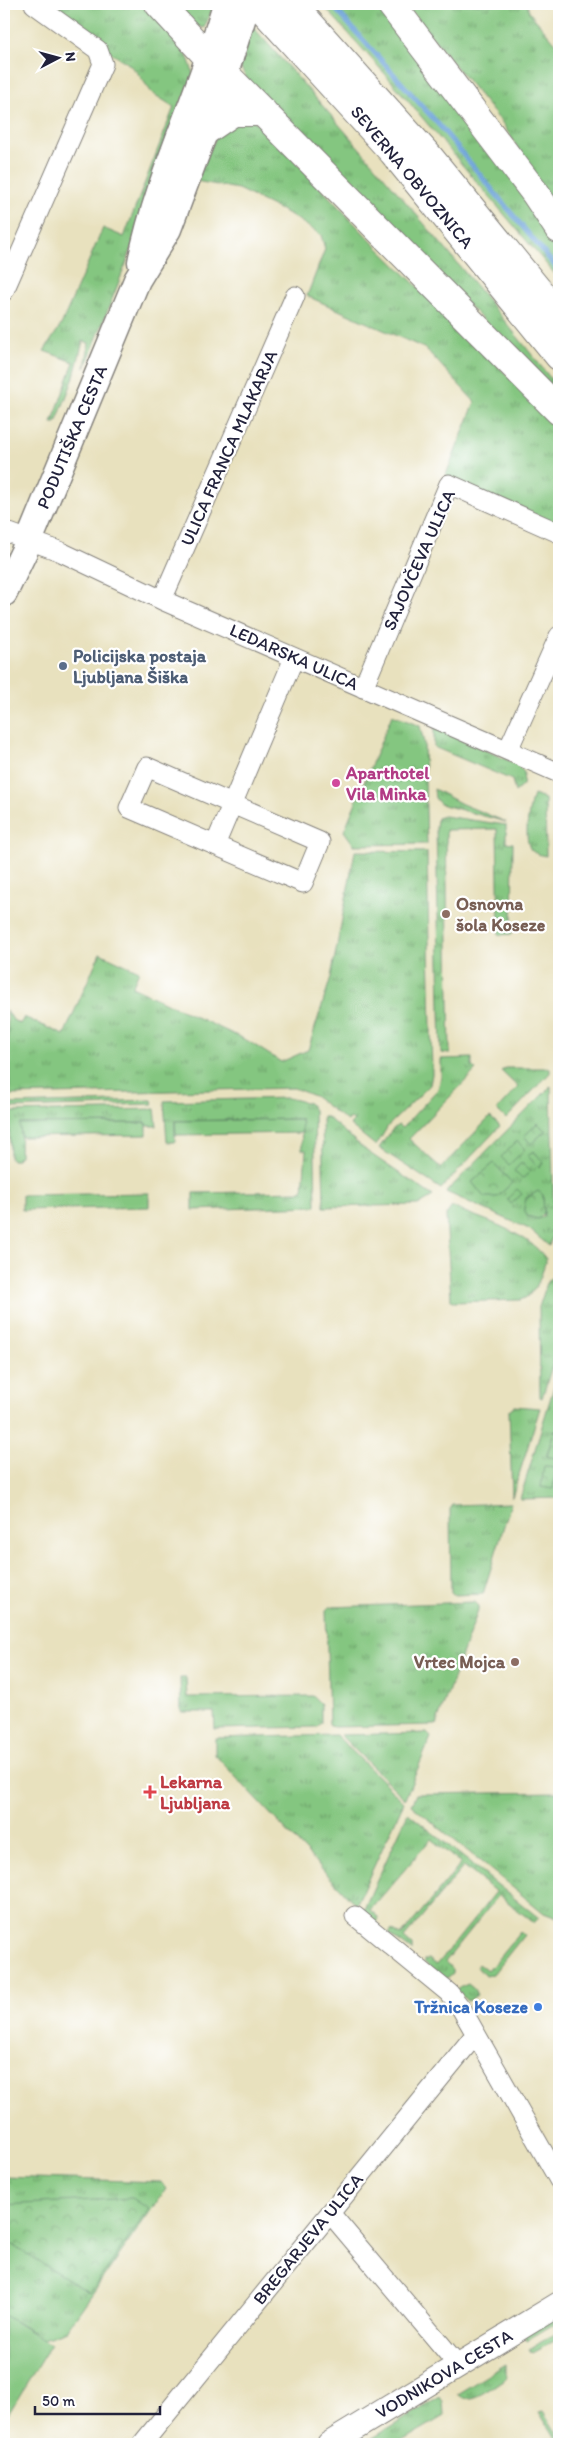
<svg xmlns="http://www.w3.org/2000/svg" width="563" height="2448" font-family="Itim,sans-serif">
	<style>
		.grass { fill: url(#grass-tufts); stroke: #53745e; fill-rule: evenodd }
		.park { fill: url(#park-crowns); stroke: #53745e }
		.garden { fill: #84c680; stroke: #53745e }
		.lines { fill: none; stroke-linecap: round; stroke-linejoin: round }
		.stream { stroke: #6aa1d8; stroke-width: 5 }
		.minor-casing { stroke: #85827c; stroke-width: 21 }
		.tertiary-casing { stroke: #85827c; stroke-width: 26 }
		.secondary-casing { stroke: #85827c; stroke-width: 29 }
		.trunk-casing { stroke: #85827c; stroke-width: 30 }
		.minor { stroke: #fff; stroke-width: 19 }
		.tertiary { stroke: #fff; stroke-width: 24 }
		.secondary { stroke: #fff; stroke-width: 26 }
		.trunk { stroke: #fff; stroke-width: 28 }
		.service-dot { fill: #5c6f8a; stroke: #fff; stroke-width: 2 }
		.hotel-dot { fill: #d1479c; stroke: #fff; stroke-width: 2 }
		.education-dot { fill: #8d6e63; stroke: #fff; stroke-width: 2 }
		.health-dot { fill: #e0444e; stroke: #fff; stroke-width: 2 }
		.shop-dot { fill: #3f7fe0; stroke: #fff; stroke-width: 2 }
		.labels { text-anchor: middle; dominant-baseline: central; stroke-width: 4.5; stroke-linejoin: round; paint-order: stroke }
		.street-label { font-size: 18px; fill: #22223b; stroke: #fff }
		.service-label { font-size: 18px; font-weight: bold; fill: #4e5e75; stroke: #fff; text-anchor: start }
		.hotel-label { font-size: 18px; font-weight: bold; fill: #b23c85; stroke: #fff; text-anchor: start }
		.education-label { font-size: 18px; font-weight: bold; fill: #785e54; stroke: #fff; text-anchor: start }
		.health-label { font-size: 18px; font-weight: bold; fill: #be3a42; stroke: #fff; text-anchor: start }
		.shop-label { font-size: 18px; font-weight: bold; fill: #366cbe; stroke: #fff; text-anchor: end }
	</style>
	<defs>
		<pattern id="grass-tufts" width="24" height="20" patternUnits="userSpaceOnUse" patternTransform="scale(1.25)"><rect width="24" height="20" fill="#84c680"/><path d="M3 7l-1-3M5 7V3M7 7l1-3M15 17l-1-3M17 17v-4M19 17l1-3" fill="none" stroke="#6ca06a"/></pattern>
		<pattern id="park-crowns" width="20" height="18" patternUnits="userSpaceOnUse" patternTransform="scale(1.25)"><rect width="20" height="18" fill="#84c680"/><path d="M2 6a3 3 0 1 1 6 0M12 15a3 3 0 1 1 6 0" fill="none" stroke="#6ca06a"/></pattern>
	</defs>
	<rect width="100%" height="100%" fill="#fff"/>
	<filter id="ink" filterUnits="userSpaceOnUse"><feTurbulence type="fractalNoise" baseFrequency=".02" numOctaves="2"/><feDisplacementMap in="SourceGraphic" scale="10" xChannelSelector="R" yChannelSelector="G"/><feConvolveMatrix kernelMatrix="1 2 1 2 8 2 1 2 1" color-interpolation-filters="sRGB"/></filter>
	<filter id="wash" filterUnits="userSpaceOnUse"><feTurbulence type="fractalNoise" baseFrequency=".0096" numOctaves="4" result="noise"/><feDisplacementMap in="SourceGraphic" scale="20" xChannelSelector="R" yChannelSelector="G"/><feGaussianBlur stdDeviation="1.12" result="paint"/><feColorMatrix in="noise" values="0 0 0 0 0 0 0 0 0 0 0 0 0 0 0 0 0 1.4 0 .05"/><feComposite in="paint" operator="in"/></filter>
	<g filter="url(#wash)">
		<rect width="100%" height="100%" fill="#e8e1be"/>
		<path class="grass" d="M40 4H149C168 26 187 45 193 74L155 190 85 368 89 343 83 341 73 380 56 423H52L74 362 44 351 61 325 103 228 124 237 174 107 152 93 137 72 126 62 97 45Z
			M172 4H215L204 28 196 26Z
			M322 4H379L531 199 559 246V279L386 75Z
			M405 4H527L529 12 559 47V215L503 124Z
			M253 27C358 145 461 264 559 389V396L252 88 239 65Z
			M247 118 260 124 372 242 559 426V526L445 477 475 402 426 349 307 296 325 249 321 235 291 215 238 189 196 181 220 128Z
			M392 715 420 726 424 743 427 844 354 845 344 831Z
			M434 727 516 764 524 772 523 785 515 792 512 780 434 747Z
			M558 782 559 784V842L556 839 555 786Z
			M434 789 462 804 506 822 440 804 435 798Z
			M533 795 545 799 546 856C541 855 535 854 531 850 523 839 529 807 533 795Z
			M444 816 506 825V842L513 843 512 934 499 935 497 829 446 830 450 1054 441 1053 436 828 437 818Z
			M355 851 427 852 432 1074 430 1085 388 1126 376 1146 350 1125 354 1121 350 1118 347 1121 314 1096 294 1088 10 1095 7 1010 13 1020 20 1024 24 1017 64 1035 100 953 139 971 132 987 248 1041 281 1062 308 1050 331 977Z
			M4 1020 5 1021 6 1094H4Z
			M472 1058V1066L476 1070 409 1139 441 1168 490 1117 500 1126 441 1189 379 1148 391 1131 398 1125 402 1128 438 1089 441 1077V1059Z
			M505 1068H550V1073L506 1119 497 1110 518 1087 501 1071Z
			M551 1086 554 1232 549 1246 529 1229 446 1192ZM543 1195 544 1216 538 1219 527 1216 526 1198Z
			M288 1098 309 1103 314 1110 316 1206 193 1210V1193L303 1191 306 1150H302L301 1119 175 1121V1142H167L164 1101Z
			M152 1100 153 1104 10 1108V1104Z
			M155 1109 157 1126H147V1123L21 1124 20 1156 18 1157 17 1160H12L10 1157 9 1115 11 1112Z
			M323 1117H327L368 1152 433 1196 418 1205 324 1207 322 1119Z
			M452 1207C481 1219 528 1232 546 1259 542 1274 537 1295 520 1300L454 1302 451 1300 446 1215Z
			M554 1276 559 1295V1344L542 1398 540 1397 539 1307 548 1280Z
			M559 1370V1433L554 1431 547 1455 558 1459 559 1456V1498L520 1499Z
			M514 1406 540 1408 512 1497 509 1410Z
			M511 1503 483 1594 453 1595 451 1593 450 1509 453 1505Z
			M474 1602 478 1606V1611L436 1725 333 1727 329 1724 326 1610 329 1607Z
			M180 1678H186L187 1697 313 1696 321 1704V1723L317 1727 215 1729 214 1712H181Z
			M427 1733 431 1737 405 1799 340 1735Z
			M336 1735 404 1802 356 1905 215 1755V1738Z
			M559 1792V1919L544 1913 411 1805 416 1794Z
			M408 1813 539 1918 534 1923 499 1895 445 1962 453 1969V1973L446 1979 424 1962V1960L429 1959 437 1965 496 1892 464 1866 404 1938 412 1945V1951L389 1934 392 1930 401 1936 461 1864 431 1839 370 1910 378 1917V1921L376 1923 362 1913Z
			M520 1932 524 1935 493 1974 485 1976 477 1967 479 1964 488 1971Z
			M468 1984 474 1989 477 1995 467 2001 458 1991 459 1988Z
			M4 2177 161 2182 166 2189 66 2331 44 2339 4 2315Z
			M559 2313V2321L527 2340 524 2335Z
			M555 2334 558 2339 532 2353 529 2349Z
			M506 2364V2378C494 2385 469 2408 457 2394Z
			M440 2397 443 2402 444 2416 397 2444H363Z
			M543 2411 559 2437V2444L539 2412Z"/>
		<path class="park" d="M538 1123 545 1131 531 1144 524 1136Z
			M517 1141 525 1149 509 1165 501 1157Z
			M534 1151 544 1163 539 1168 528 1156Z
			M522 1162 531 1171 522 1179 514 1171Z
			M494 1163 512 1183 497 1197H484L472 1182Z
			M517 1189 522 1194 511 1204 507 1199Z
			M538 1191 543 1195 544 1213 538 1219 527 1216 524 1209 526 1198Z
			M554 1431 559 1433 558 1459 547 1456Z
			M544 1466 556 1467 553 1489 541 1487Z
			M132 2198 149 2209 90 2293 4 2240V2205Z"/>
		<path class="garden" d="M301 1119 302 1133 176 1135 175 1121Z
			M147 1123V1135L21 1137 20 1124Z
			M149 1193V1207L22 1210V1195Z
			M4 2315 51 2344 4 2421Z"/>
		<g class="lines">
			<path class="stream" d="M331 4 439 125 559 271"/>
		</g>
	</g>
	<g filter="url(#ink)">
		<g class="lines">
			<g class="minor-casing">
				<path id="minor" d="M4 291 103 64 98 50 34 4
					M4 531 59 551 162 600 559 773
					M162 600 295 296
					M363 688 449 484 559 533
					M508 750 559 636
					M147 767 320 842 303 883 129 808Z
					M215 845 294 658
					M355 1916 449 1993 461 2008 559 2180
					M330 2213 458 2365
					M142 2444 475 2035"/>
			</g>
			<g class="tertiary-casing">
				<path id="tertiary" d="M329 2444 559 2304"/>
			</g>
			<g class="secondary-casing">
				<path id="secondary" d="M141 262C159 173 202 91 226 4
					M4 593 29 541 137 280 168 229 216 101 247 4"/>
			</g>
			<g class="trunk-casing">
				<path id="trunk" d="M159 4 209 58 559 411
					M258 4 393 152 559 356
					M292 4 430 158 559 316
					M391 4 535 193 559 229
					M205 131 233 112H263"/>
			</g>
			<use href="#minor" class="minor"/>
			<use href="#tertiary" class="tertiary"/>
			<use href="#secondary" class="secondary"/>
			<use href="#trunk" class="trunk"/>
		</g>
	</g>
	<circle class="service-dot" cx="63" cy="666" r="5"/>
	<circle class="hotel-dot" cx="336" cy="783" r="5"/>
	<g class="education-dot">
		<circle cx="446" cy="914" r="5"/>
		<circle cx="515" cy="1662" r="5"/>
	</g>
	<path class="health-dot" d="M147.5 1784.5h5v5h5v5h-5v5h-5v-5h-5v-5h5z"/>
	<circle class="shop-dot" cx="538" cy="2007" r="5"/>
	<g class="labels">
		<g class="street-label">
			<text transform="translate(412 177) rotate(50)">SEVERNA OBVOZNICA</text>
			<text transform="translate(72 437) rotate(-67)">PODUTIŠKA CESTA</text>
			<text transform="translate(229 448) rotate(-66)">ULICA FRANCA MLAKARJA</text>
			<text transform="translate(419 560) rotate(-66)">SAJOVČEVA ULICA</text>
			<text transform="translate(294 657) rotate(24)">LEDARSKA ULICA</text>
			<text transform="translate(308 2239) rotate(-51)">BREGARJEVA ULICA</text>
			<text transform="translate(444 2374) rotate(-31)">VODNIKOVA CESTA</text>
		</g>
		<g class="service-label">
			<text x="73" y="656">Policijska postaja<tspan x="73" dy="21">Ljubljana Šiška</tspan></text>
		</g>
		<g class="hotel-label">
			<text x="346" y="773">Aparthotel<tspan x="346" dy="21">Vila Minka</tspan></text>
		</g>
		<g class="education-label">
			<text x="456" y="904">Osnovna<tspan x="456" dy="21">šola Koseze</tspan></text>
			<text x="505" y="1662" text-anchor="end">Vrtec Mojca</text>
		</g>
		<g class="health-label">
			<text x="160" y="1782">Lekarna<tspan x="160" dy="21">Ljubljana</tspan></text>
		</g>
		<g class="shop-label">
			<text x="528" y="2007">Tržnica Koseze</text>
		</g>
	</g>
	<rect width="563" height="2448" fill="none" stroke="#fff" stroke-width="20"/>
	<g transform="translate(58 58) rotate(84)" stroke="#ffffff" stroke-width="4" paint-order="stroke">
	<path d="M0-4L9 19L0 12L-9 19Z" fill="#22223b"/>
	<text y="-8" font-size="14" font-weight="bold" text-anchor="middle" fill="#22223b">N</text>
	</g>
	<path d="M35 2406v8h125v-8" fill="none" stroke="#22223b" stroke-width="2.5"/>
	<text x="42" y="2406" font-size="15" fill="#22223b" stroke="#ffffff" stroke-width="4" paint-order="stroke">50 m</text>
</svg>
